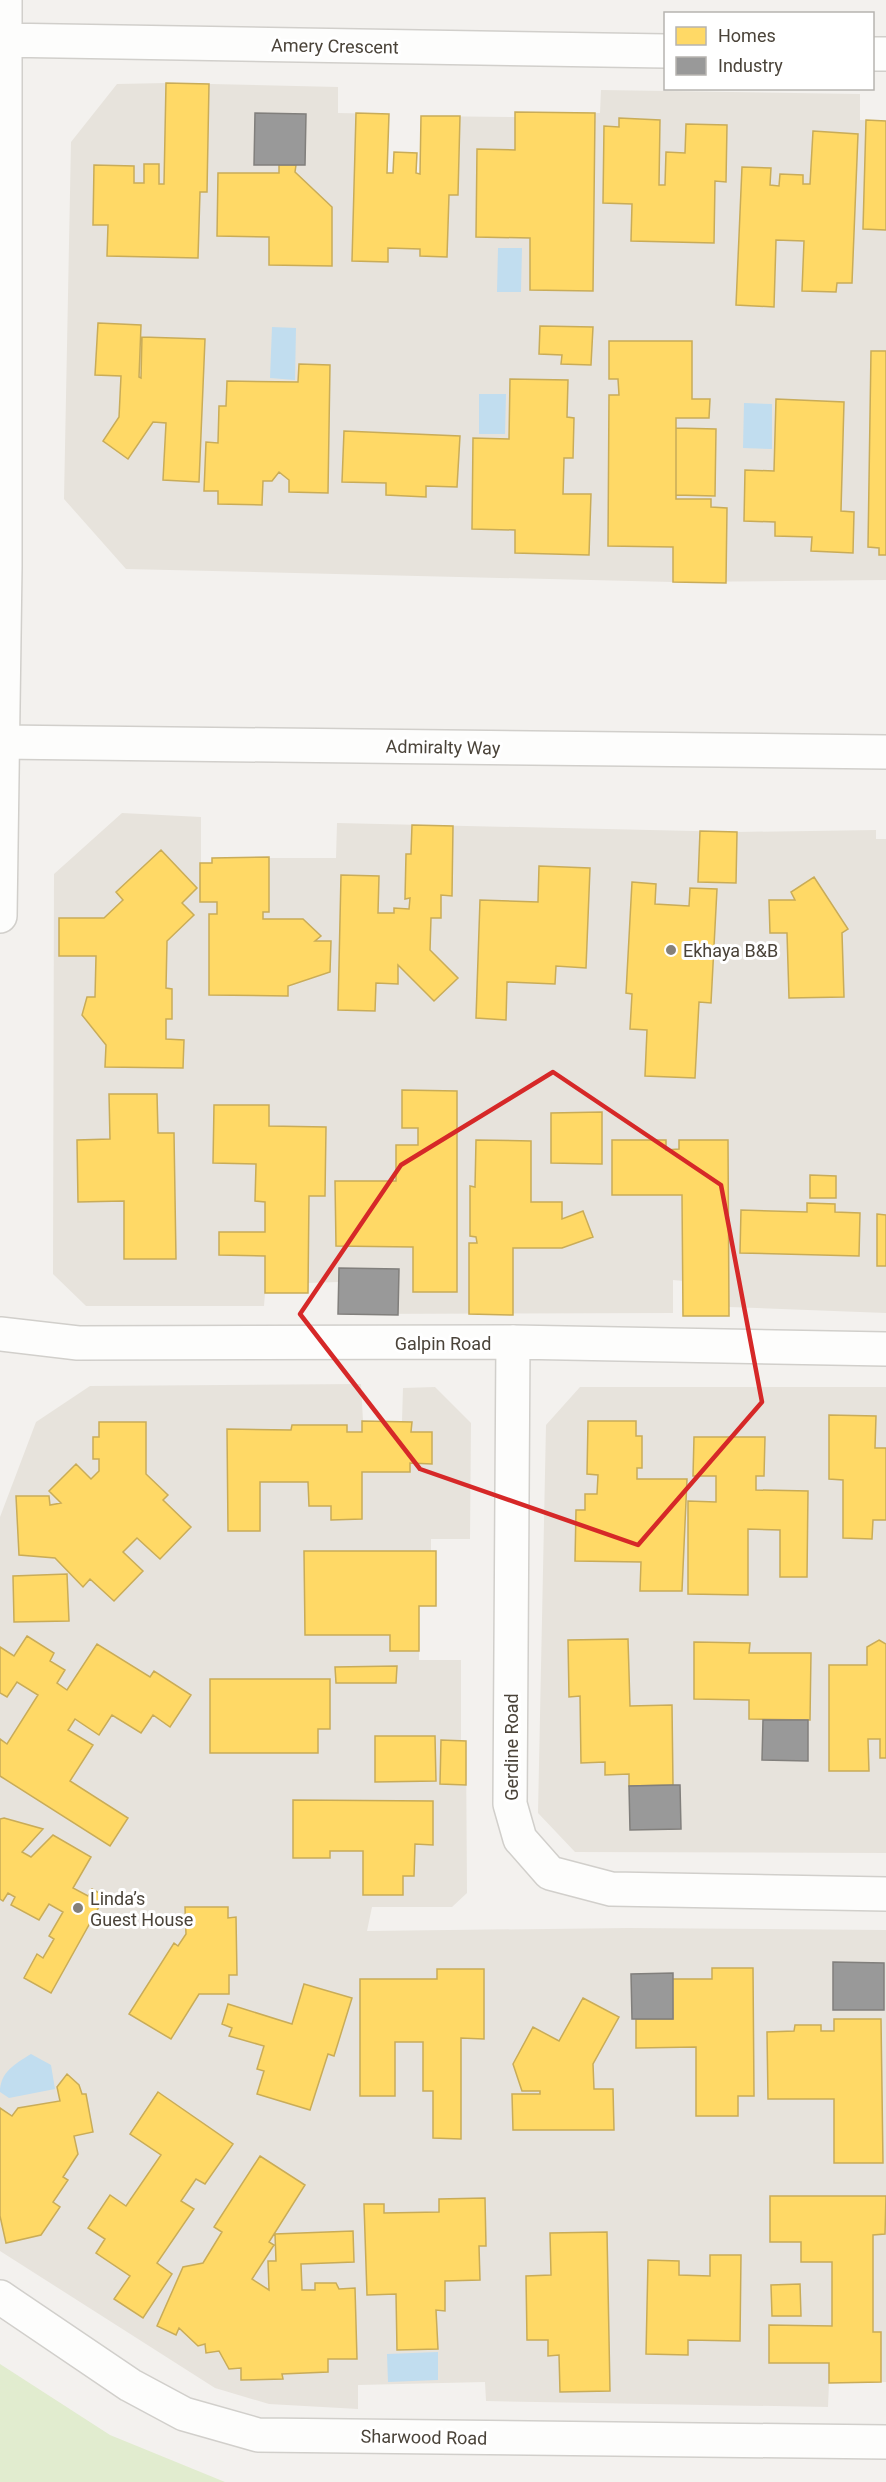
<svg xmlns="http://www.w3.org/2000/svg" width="886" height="2482" font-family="Roboto,sans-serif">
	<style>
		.residential { fill: #e7e3dc }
		.green { fill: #e1eccf }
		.water { fill: #c1ddef }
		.homes { fill: #ffd966; stroke: #c9ac58; stroke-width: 1.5 }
		.industry { fill: #999; stroke: #817f7c; stroke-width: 1.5 }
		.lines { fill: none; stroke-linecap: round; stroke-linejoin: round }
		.minor-casing { stroke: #d1cfcb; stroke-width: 36 }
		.minor { stroke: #fdfdfc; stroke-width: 33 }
		.marked { fill: none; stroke: #d62828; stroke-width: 4.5; stroke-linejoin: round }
		.poi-dot { fill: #858078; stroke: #fff; stroke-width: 2 }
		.labels { text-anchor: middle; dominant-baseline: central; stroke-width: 6; stroke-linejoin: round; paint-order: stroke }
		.street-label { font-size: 18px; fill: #4a4339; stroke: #fff }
		.poi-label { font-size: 18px; fill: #4a4339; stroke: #fff; text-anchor: start }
	</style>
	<rect width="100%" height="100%" fill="#f3f1ee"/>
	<path class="residential" d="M166 83 338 87V113L389 114 387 172 393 173 417 153V173H420L421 116 515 117V112L600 113 601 90 860 94V120L886 121V580L673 582 126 569 64 499 71 142 117 84Z
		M122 813 201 817V863H212V858H336L337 823 737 832 876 830V839H886V1313L729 1307V1316H683V1281L673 1280V1313L338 1314V1282L308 1283V1293H265L264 1306H86L53 1274 54 874Z
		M361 1384 363 1421H402L403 1388 435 1387 471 1423 470 1539H431V1551H436V1606L419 1607V1660H461V1740L466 1741 467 1893 452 1907H372L367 1931 628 1928 886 1930V2382L829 2383 828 2407 486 2401 485 2382 358 2385V2409L269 2404 215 2388 0 2251V1517L36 1422 90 1386Z
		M580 1387H886V1853L575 1852 538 1813 546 1425Z"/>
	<path class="green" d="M0 2364 110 2435 225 2482H0Z"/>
	<path class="water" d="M498 248H522L521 292H497Z
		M272 327 296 328 295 380 270 378Z
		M479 394H506L505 434H479Z
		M744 403 772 404V449L743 448Z
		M31 2054 51 2065 55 2089 9 2098 0 2092C0 2072 15 2064 31 2054Z
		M438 2352V2380L388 2382 387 2354Z"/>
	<path class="homes" d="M166 83 209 84 207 192H200L198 258 107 256 108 225H93L94 165 134 166V183H144V164H159V184H164Z
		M515 112 595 113 593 291 530 290V238L476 237 477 149 515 150Z
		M356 113 389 114 387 173H393L394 152 417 153 416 173 420 174 421 116H460L458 195H449L447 257 420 256V249L388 248V262L352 261Z
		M619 118 660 120 659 185H665L666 152 685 153 686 124 727 125 726 182 715 181 714 243 631 241 632 204 603 203 604 126 619 127Z
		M866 120 886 121V230L863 229Z
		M813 131 858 134 852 283H837L836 292 802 291 804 241 776 240 774 307 736 305 742 167 771 168 770 185 779 186 780 174 803 175V184H810Z
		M279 165H296L295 172 332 207V266L269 265V237L217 236 218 173H279Z
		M98 323 141 325 139 377 141 378 142 337 205 339 199 482 163 480 166 423 153 422 128 459 103 441 119 417 121 376 95 375Z
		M540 326 593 327 591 365 561 364 562 355 539 354Z
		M609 341H692V399H710L709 418H676V499H711V507L727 508 726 583 673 582V547L608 546 609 395H619L618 379H609Z
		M871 351H886V555H879V548L868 547Z
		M299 364 330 365 328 493 289 492V480L279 472 272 481H263L262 505 218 504V491H204L206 442 218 443 219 406H226L227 381 298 382Z
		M510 379 568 380 567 417 574 418 573 458H564L563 494H591L589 555 515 553V530L472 529 473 438 509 439Z
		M776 399 844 402 841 511 854 512 853 553 811 551 812 537 775 536V522L744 521 745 470 774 471Z
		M676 428 716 429 715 496 676 495Z
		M344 431 460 436 457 487 426 486V497L386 495V483L342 482Z
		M412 825 453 826 452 896 441 895V918H431L430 950 458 978 434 1001 398 965V984L376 983 375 1011 338 1010 341 875 379 876 378 913H394V908L409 909 410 898 405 899 406 854H411Z
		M700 831 737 832 736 883 698 882Z
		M161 850 197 888 182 903 194 915 167 941 166 988 172 989V1019H166V1039L184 1040 183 1068 105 1067 106 1045 82 1015 87 997H95L96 956H59V918H104L123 900 116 892Z
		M269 857V912H263V919H303L321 936 315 941H331L330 972 288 986V996L209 995V914H217V902H200V863H212V858Z
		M539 866 590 868 586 968 556 966 555 984 507 982 506 1020 476 1018 480 900 538 902Z
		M814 877 848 929 842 933 844 997 789 998 787 933H770L769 900H795L791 892Z
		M632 882 656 884 655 904 689 906 690 888 717 889 711 1003 699 1002 695 1078 645 1076 647 1030 630 1029 632 994 626 993Z
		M402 1090 457 1091V1292H413V1247L336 1246 335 1181H396V1145H418V1128H402Z
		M109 1094H157L158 1133H174L176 1259H124V1201L78 1202 77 1140 110 1139Z
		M214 1105H269V1126L326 1127 325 1196H309L308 1293H265V1256L219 1255V1232H265V1202L255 1201 256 1164 213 1163Z
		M602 1112V1164L551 1163V1113Z
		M476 1140 531 1141V1202H562V1219L583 1211 593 1237 562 1248H513V1315L469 1314V1243H477L476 1237 470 1236V1186L475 1187Z
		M612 1140H666V1150L679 1149V1140H728L729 1316H683L682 1195H612Z
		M810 1175 836 1176V1198H810Z
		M807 1203 835 1204V1212L860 1213 859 1256 740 1253 741 1210 807 1212Z
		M877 1214 886 1215V1266H877Z
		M829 1415 876 1416 875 1448H886V1520H873L872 1539 843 1538V1480L829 1479Z
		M362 1421 412 1422 411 1432H432V1464L410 1463V1472H362V1519L331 1520V1506H309L308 1482H260V1531H228L227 1429 291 1430 292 1425H347V1432H362Z
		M588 1421H636V1436H642V1468H637V1479H687L682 1591H640L641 1562 575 1561 576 1510H585V1494H597L598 1475 587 1474Z
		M99 1422H146V1474L168 1495 163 1500 191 1527 160 1559 137 1538 123 1552 143 1571 114 1601 90 1579 83 1587 55 1558 19 1555 16 1496H49L50 1505 61 1503 49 1491 76 1464 91 1479 99 1471V1459H93V1437H99Z
		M694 1437H765L764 1476H756V1490L808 1491 807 1577H780V1530L748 1529V1595L688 1594V1501L716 1502V1476H693Z
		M304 1551H436V1606H419V1651H390V1635H305Z
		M67 1574 69 1621 14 1622 13 1576Z
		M27 1636 54 1653 50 1661 65 1670 57 1683 67 1690 97 1644 150 1677 154 1671 191 1695 170 1727 153 1715 141 1733 112 1715 99 1735 75 1719 68 1730 93 1745 70 1781 128 1818 110 1846 0 1776V1739L7 1744 38 1695 17 1682 7 1697 0 1693V1647L14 1656Z
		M628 1639 630 1706 672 1705 673 1785 629 1786V1774L605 1775V1762L581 1763 580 1696 569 1697 568 1640Z
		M879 1640 886 1644V1758H880V1739H868L869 1771H829V1665H867V1647Z
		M694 1642 750 1643 749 1653H811L810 1720 749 1719V1700L694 1699Z
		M397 1666 396 1683H336L335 1667Z
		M210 1679H330V1729H318V1753H210Z
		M375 1736H435L436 1781 375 1782Z
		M441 1740 466 1741V1785L440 1784Z
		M293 1800 433 1801V1845L415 1844 414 1876H403V1895H363V1851H330V1858H293Z
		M4 1818 43 1829 22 1852 31 1857 53 1835 91 1857 73 1888 88 1896 92 1889 105 1896 51 1993 24 1978 37 1954 43 1958 54 1939 49 1936 63 1912 49 1904 39 1920 11 1905 15 1897 8 1893 3 1901 0 1899V1819Z
		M185 1907H228V1918L236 1917 237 1975H229V1994H199L171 2039 129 2014 174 1943 178 1946 186 1934Z
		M712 1968H753L754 2096H738V2116H696V2047L636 2048V2019H673L672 1979H712Z
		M437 1969H484V2039L461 2038V2139L433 2138V2091H423V2042H395V2096H360V1979H437Z
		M304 1984 352 1998 334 2056 328 2054 310 2110 257 2094 264 2071 257 2069 264 2046 229 2036 232 2028 222 2024 228 2004 292 2024Z
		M583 1998 619 2017 593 2064 594 2089H613L614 2130H513L512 2094H540V2091H522L513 2064 533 2027 559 2041Z
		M834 2019H881L883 2163H834V2099H768L767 2032 794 2031 795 2025H821V2031H834Z
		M67 2074 79 2085 82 2094H86L93 2132 74 2136 78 2154 63 2177 68 2180 53 2202 60 2207 41 2235 6 2243 0 2216V2108L12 2116 18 2108 60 2101 57 2087Z
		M158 2092 233 2144 205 2184 196 2179 181 2201 194 2209 157 2263 172 2274 143 2318 114 2299 130 2276 96 2253 105 2239 88 2228 110 2195 126 2206 161 2155 130 2134Z
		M260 2156 305 2185 269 2242 274 2245 252 2279 269 2290 268 2261H276L275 2234 353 2231 354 2262 301 2264 302 2290H315V2283H336L339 2289 355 2288 357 2359H328V2372L282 2374 283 2379 241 2380V2368L229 2369 219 2351 206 2353 205 2344 198 2346 179 2328 176 2335 157 2326 183 2267 203 2263 222 2232 214 2227Z
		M770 2196H886L885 2234 873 2235V2332H881V2382L829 2383V2363H769V2325L832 2326V2262H801V2242H770Z
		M485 2198 486 2246H479L480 2280 445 2281V2311L436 2310 438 2349 397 2350 396 2294 367 2295 364 2204H384V2213L439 2212V2199Z
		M607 2232 610 2391 560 2392 559 2355 548 2356V2340H527L526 2276 551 2275 550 2233Z
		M710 2255H741L740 2341 688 2340V2355L646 2354 648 2260 679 2261V2275L710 2276Z
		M800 2284 801 2316H772L771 2285Z"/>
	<path class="industry" d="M255 113 306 114 305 165H254Z
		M339 1268 399 1269 398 1315 338 1314Z
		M763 1720H808V1761L762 1760Z
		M673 1785H680L681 1829 630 1830 629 1786Z
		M833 1962 884 1963V2010H833Z
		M673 1973V2019H632L631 1974Z"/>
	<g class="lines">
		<g class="minor-casing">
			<path id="minor" d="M0 40 666 51
				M872 54H886
				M0 742 886 752
				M0 916 5 567V0
				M0 1334 78 1343 513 1342 886 1349
				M513 1342 510 1804 520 1839 550 1873 611 1889 886 1894
				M0 2297 130 2385 184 2414 258 2435 886 2442"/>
		</g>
		<use href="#minor" class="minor"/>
	</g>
	<path class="marked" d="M553 1072 721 1185 762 1402 638 1545 420 1469 300 1314 401 1165Z"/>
	<g class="poi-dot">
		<circle cx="671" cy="950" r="6"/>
		<circle cx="78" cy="1908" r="6"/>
	</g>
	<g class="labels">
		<g class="street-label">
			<text transform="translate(335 46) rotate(1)">Amery Crescent</text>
			<text transform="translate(443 747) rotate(1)">Admiralty Way</text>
			<text x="443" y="1343">Galpin Road</text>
			<text transform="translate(511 1747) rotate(-90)">Gerdine Road</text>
			<text transform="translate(424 2437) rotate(1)">Sharwood Road</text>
		</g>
		<g class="poi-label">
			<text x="683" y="950">Ekhaya B&amp;B</text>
			<text x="90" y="1898">Linda’s<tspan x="90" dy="21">Guest House</tspan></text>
		</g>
	</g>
	<rect x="664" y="12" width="210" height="78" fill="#ffffff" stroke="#b7b4b0" stroke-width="1.5"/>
	<rect x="676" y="27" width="30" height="18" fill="#ffd966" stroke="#b7b4b0" stroke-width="1.5"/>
	<text x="718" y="42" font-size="18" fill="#4a4339">Homes</text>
	<rect x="676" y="57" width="30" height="18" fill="#999999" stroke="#b7b4b0" stroke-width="1.5"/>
	<text x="718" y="72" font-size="18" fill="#4a4339">Industry</text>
</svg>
